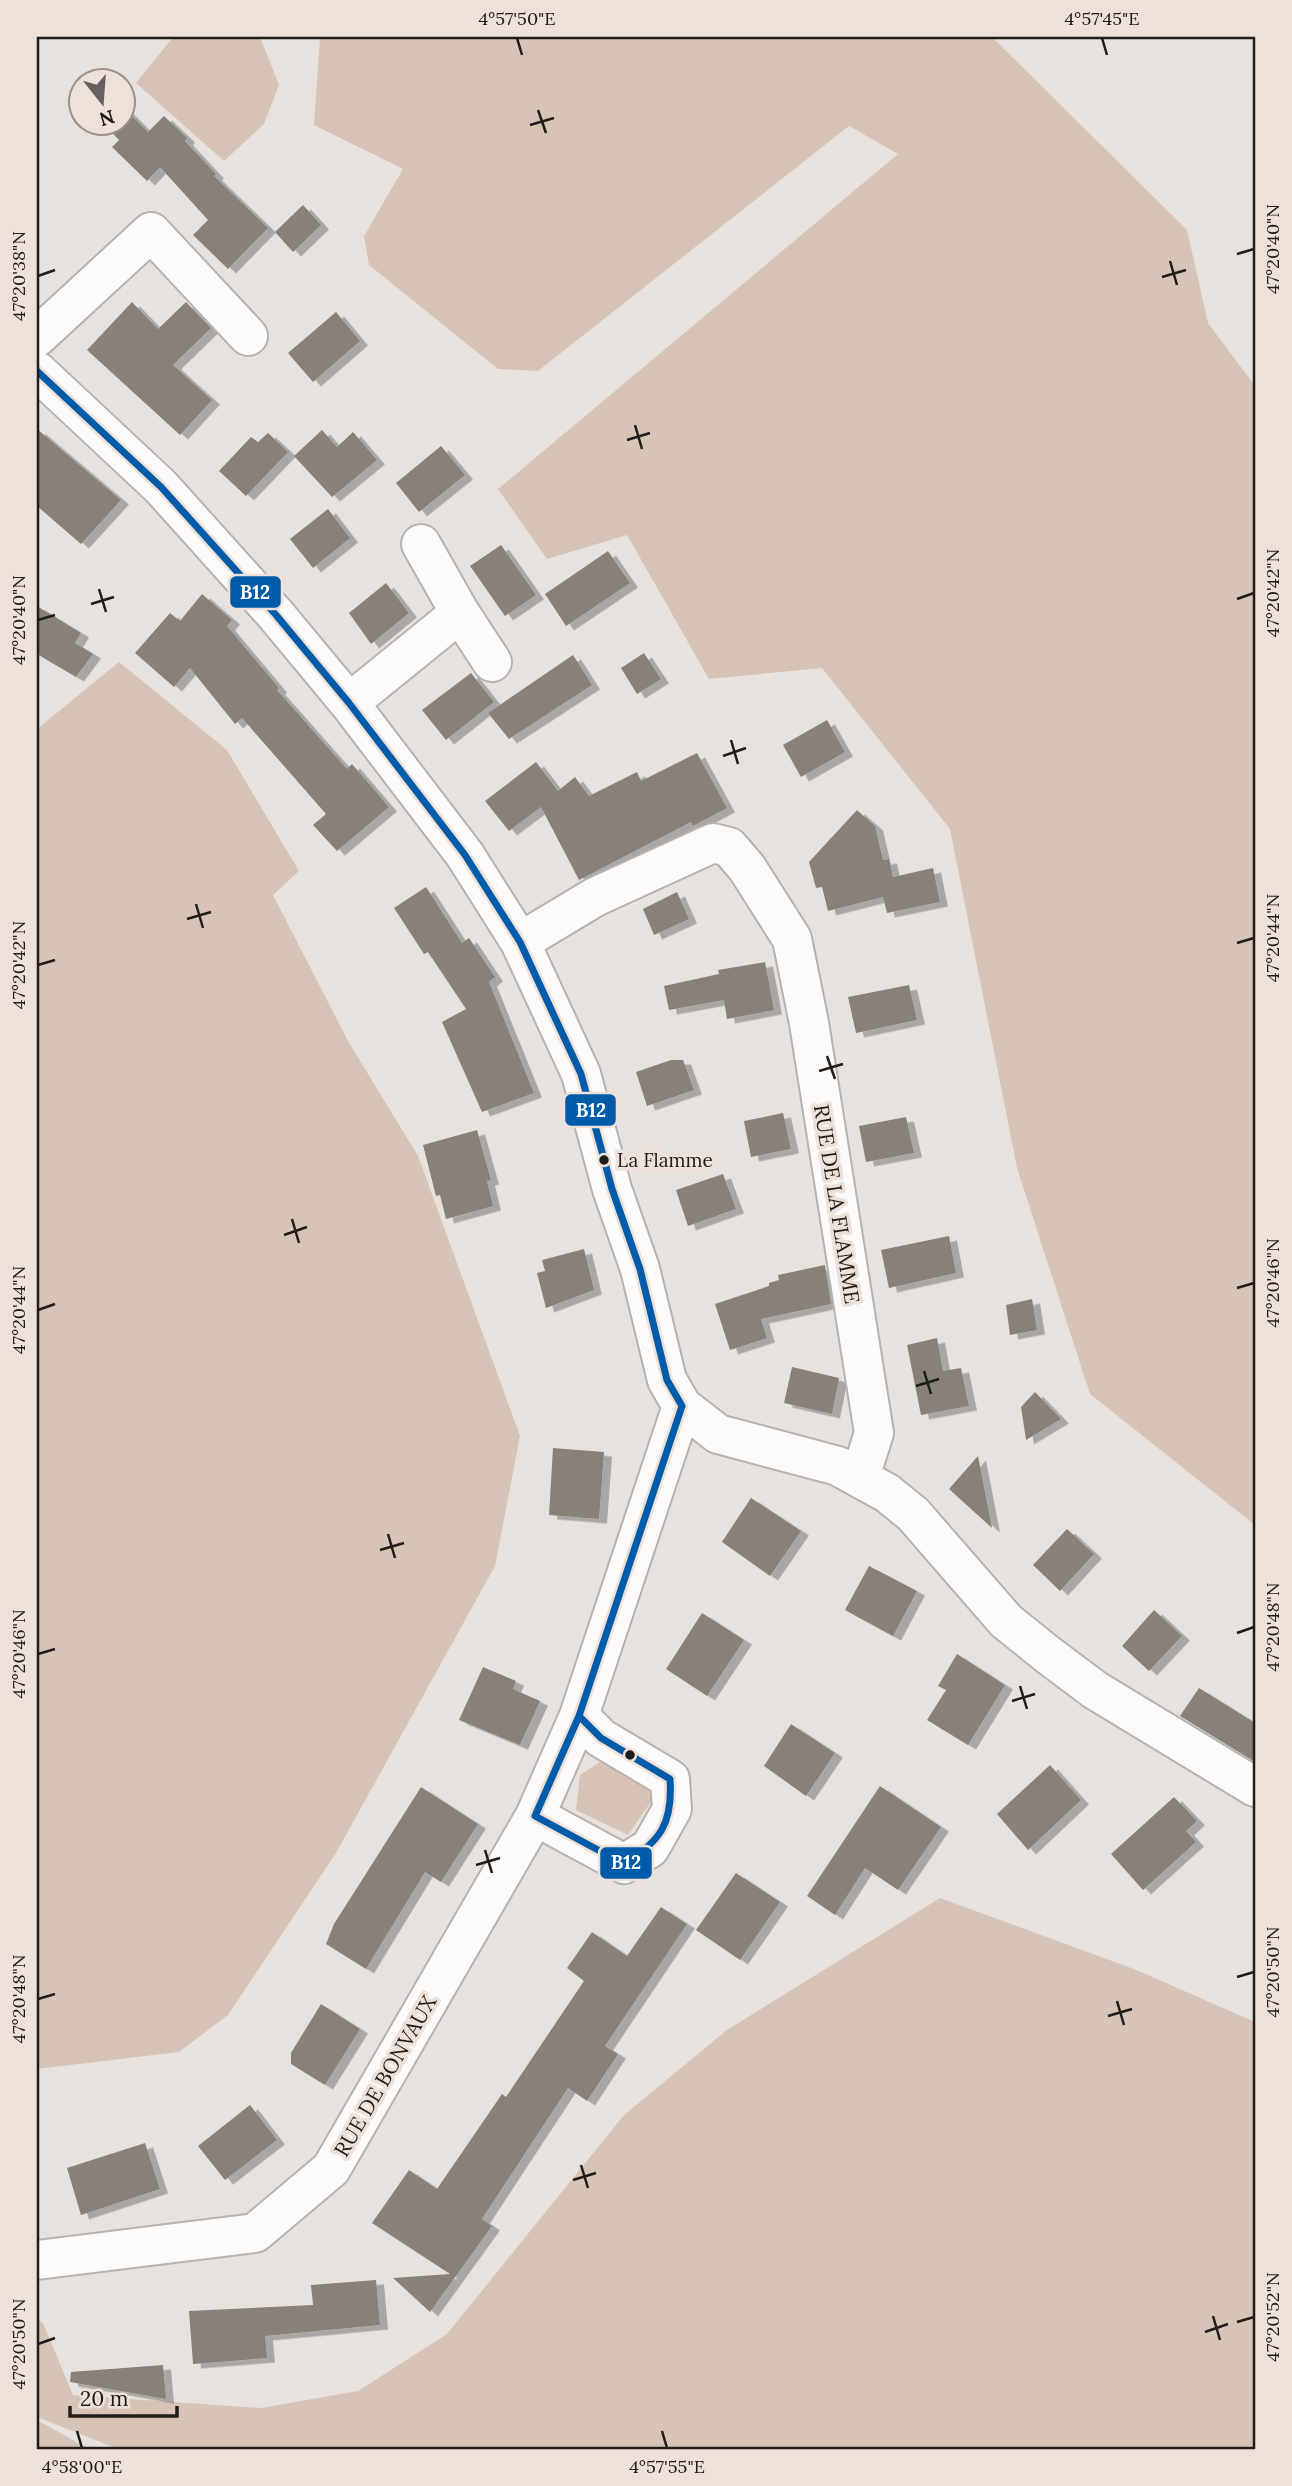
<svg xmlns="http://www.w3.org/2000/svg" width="1292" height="2486" font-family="Lora,serif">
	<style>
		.green { fill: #d8c4b6 }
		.building { fill: #88817a; filter: url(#shadow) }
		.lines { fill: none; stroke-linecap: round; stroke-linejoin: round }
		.minor-casing { stroke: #b7b2af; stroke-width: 42 }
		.minor { stroke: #fcfbfa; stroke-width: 38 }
		.bus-1-casing { stroke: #ede1d9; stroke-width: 12 }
		.bus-1 { stroke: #005ca9; stroke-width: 7 }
		.ticks { fill: none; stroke: #201c19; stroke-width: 2.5 }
		.bus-dot { fill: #201c19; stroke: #ede1d9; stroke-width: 2.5 }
		.labels { text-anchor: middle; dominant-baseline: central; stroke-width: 7; stroke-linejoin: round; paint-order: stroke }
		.bus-label { font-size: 19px; fill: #201c19; stroke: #ede1d9; text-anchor: start }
		.street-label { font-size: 21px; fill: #201c19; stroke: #ede1d9 }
		.line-badge { stroke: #ede1d9; stroke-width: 2.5 }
		.badge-label { font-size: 19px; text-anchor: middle; font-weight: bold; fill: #fff }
		.neatline { fill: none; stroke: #201c19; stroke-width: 2.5 }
		.ticks-label { font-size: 18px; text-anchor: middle; fill: #201c19 }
	</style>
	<defs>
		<filter id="shadow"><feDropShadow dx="8" dy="4.5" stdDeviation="0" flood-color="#0004"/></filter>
	</defs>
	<rect width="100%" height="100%" fill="#e8e2de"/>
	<path class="green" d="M173 37H260L279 85 264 124 224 161 136 83Z
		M320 37H992L1187 230 1208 323 1255 386V1525L1090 1394 1017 1168 950 829 822 668 709 679 627 535 547 559 498 489 898 154 849 126 538 371 498 369 369 265 364 236 403 169 314 125Z
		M119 662 227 750 299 871 273 895 348 1041 418 1156 520 1436 495 1566 336 1853 228 2015 179 2052 37 2069V729Z
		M609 1756 653 1785V1799L628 1835 576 1810 580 1775Z
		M940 1898 1134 1969 1255 2022V2449H118L37 2417V2320L43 2323 73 2395 261 2408 358 2391 447 2334 624 2115 727 2030Z
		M37 2420 89 2449H37Z"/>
	<path class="building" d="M122 106 148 132 164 116 187 138 185 141 216 174 214 176 268 228 228 269 193 235 208 220 160 167 147 181 112 147 119 140 102 122H122Z
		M303 205 321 225 293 252 275 232Z
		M132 302 158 329 186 302 211 328 173 365 212 400 180 435 87 350Z
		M336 312 360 341 313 382 288 353Z
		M37 429 121 500 81 544 37 506Z
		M322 430 337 447 353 432 377 460 332 497 294 456Z
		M268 433 288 452 246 496 219 471 251 437 258 442Z
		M441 446 465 475 419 512 396 483Z
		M328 509 350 538 313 568 290 539Z
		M501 545 536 595 505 616 470 566Z
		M608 551 630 583 566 626 545 594Z
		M386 583 409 613 371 644 349 613Z
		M202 594 232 620 227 626 279 688 277 690 347 769 352 764 389 807 337 851 313 825 326 814 242 718 235 724 190 668 174 687 135 653 170 613 180 621Z
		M37 606 81 633 75 643 93 654 76 677 37 654Z
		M644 653 661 679 637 694 621 668Z
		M573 655 592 685 509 739 488 713Z
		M471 673 494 702 446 740 422 710Z
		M827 720 845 752 801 777 783 745Z
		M697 753 727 808 693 826 691 822 579 880 541 807 509 831 485 801 536 762 558 791 575 777 589 796 637 772 641 781Z
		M857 810 875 826 883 860 889 859 893 877 933 868 940 902 887 913 883 897 828 911 822 887 816 888 809 862Z
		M426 887 462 943 469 938 495 977 489 982 534 1093 482 1112 442 1022 466 1009 428 952 424 954 394 908Z
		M677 892 689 919 654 935 643 909Z
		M765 962 774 1010 727 1019 724 1000 669 1010 664 986 719 974 718 970Z
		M909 985 917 1020 856 1033 848 997Z
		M671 1060H683L694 1090 647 1106 636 1072Z
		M783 1113 791 1149 751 1157 744 1121Z
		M906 1117 914 1153 866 1162 859 1126Z
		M477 1130 491 1180 487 1181 493 1206 446 1219 440 1195 436 1196 423 1145Z
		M723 1174 736 1209 688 1226 676 1190Z
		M949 1236 956 1273 889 1288 881 1250Z
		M584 1249 594 1290 546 1308 537 1273 545 1271 542 1260Z
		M825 1265 831 1304 761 1319 767 1338 730 1350 715 1304 769 1286V1283L779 1280 778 1275Z
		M1032 1299 1037 1330 1010 1335 1006 1305Z
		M937 1338 943 1371 961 1368 969 1406 921 1415 907 1345Z
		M792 1367 839 1378 832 1414 784 1403Z
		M1035 1392 1061 1419 1026 1440 1021 1407Z
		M553 1448 604 1452 599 1519 549 1515Z
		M978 1456 992 1528 949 1489Z
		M751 1498 801 1531 770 1576 722 1542Z
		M1067 1529 1094 1554 1060 1591 1033 1565Z
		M869 1566 917 1591 893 1636 845 1610Z
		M1154 1610 1182 1636 1149 1671 1122 1646Z
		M702 1613 744 1640 707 1696 666 1669Z
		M957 1654 1005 1685 968 1745 927 1720 946 1690 938 1686Z
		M483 1667 516 1681 513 1689 540 1701 520 1745 459 1720Z
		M1199 1688 1255 1723V1762L1180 1716Z
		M791 1724 835 1753 806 1796 764 1766Z
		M1050 1765 1081 1800 1028 1850 997 1814Z
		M880 1786 941 1827 898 1890 865 1868 835 1915 807 1896Z
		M421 1787 478 1824 441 1882 425 1872 366 1969 326 1944 334 1924Z
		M1174 1797 1197 1821 1186 1831 1196 1842 1143 1890 1111 1854Z
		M736 1873 780 1902 740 1960 696 1930Z
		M661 1907 687 1924 605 2046 618 2054 587 2101 568 2088 482 2219 492 2226 430 2312 393 2278 450 2274 372 2223 409 2170 437 2189 502 2094 506 2097 584 1981 567 1968 592 1932 627 1956Z
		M321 2004 360 2029 325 2085 291 2064V2053Z
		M250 2105 277 2140 225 2180 198 2146Z
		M145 2143 160 2189 81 2215 67 2168Z
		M376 2280 380 2325 265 2336 267 2358 193 2364 189 2311 313 2305 311 2285Z
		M163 2365 166 2399 70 2382 71 2372Z"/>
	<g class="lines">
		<g class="minor-casing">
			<path id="minor" d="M37 337 151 232 248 336
				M37 371 161 487 276 615 349 703 465 855 520 942 581 1074 612 1189 640 1269 667 1380 682 1406 718 1434 838 1466 887 1493 913 1514 1006 1621 1047 1654 1095 1690 1255 1787
				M421 544 460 613
				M349 703 460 613 492 662
				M520 942 595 897 713 843 729 847 747 868 792 939 809 1023 874 1433 860 1477
				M535 1816 624 1864 650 1848 672 1809 670 1779 601 1738 579 1716
				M37 2260 255 2233 331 2169 535 1816 579 1716 682 1406"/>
		</g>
		<use href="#minor" class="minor"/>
		<g class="bus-1-casing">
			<path id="bus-1" d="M37 371 161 487 276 615 349 703 465 855 520 942 581 1074 612 1189 640 1269 667 1380 682 1406
				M579 1716 601 1738 670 1779C673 1823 661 1841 624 1864L535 1816Z
				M579 1716 682 1406"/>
		</g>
		<use href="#bus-1" class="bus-1"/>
	</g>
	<path class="ticks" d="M517 38 522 55M1102 38 1107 55M538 110 546 133M530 125 554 118M1237 254 1254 249M1170 261 1177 285M38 276 55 270M1162 277 1186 270M635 425 642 449M627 440 650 433M99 589 106 612M1237 599 1254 593M91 604 114 597M38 620 55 615M731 740 738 764M723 756 746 748M196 904 203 928M187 919 211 912M1237 943 1254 938M38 965 55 960M827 1056 835 1079M819 1071 843 1064M292 1219 299 1243M284 1235 307 1227M1237 1288 1254 1283M38 1310 55 1304M924 1371 931 1394M916 1386 939 1379M388 1534 395 1558M380 1550 404 1543M1237 1633 1254 1627M38 1654 55 1649M1020 1686 1027 1709M1012 1701 1035 1694M485 1850 492 1873M476 1865 500 1858M1237 1977 1254 1972M38 1999 55 1994M1117 2001 1124 2025M1108 2016 1132 2009M581 2165 588 2188M573 2180 596 2173M1213 2316 1220 2340M1237 2322 1254 2317M1205 2332 1228 2324M38 2344 55 2338M77 2431 82 2448M662 2431 667 2448"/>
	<g class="bus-dot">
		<circle cx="604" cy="1160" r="6"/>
		<circle cx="630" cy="1755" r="6"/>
	</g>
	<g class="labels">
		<g class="bus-label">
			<text x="617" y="1160">La Flamme</text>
		</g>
		<g class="street-label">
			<text transform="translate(837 1204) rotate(81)">RUE DE LA FLAMME</text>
			<text transform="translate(385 2076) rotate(-60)">RUE DE BONVAUX</text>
		</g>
	</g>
	<g class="line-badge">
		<rect x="229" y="575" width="53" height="34" rx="7" fill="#005ca9"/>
		<rect x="564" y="1093" width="53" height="34" rx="7" fill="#005ca9"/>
		<rect x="599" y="1846" width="54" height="34" rx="7" fill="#005ca9"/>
	</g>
	<g class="badge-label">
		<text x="255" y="599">B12</text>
		<text x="591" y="1117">B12</text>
		<text x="626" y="1869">B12</text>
	</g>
	<rect width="1292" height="2486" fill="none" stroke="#ede1d9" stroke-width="77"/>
	<g transform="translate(102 102) rotate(163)"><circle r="33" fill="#ede1d9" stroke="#9b928c" stroke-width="2"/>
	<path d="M0-5L12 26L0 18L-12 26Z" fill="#66615e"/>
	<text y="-10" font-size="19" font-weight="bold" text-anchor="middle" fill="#201c19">N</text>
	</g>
	<path d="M70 2406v10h107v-10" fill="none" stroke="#201c19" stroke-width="3.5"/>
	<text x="80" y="2406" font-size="21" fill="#201c19" stroke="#ede1d9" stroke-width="5" paint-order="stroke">20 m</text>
	<rect x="38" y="38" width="1216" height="2410" class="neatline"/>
	<g class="ticks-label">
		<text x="517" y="25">4°57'50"E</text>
		<text x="1102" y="25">4°57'45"E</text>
		<text transform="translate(1273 249) rotate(-90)" y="6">47°20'40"N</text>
		<text transform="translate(19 276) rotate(-90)" y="6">47°20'38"N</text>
		<text transform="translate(1273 593) rotate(-90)" y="6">47°20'42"N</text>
		<text transform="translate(19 620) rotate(-90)" y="6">47°20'40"N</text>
		<text transform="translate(1273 938) rotate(-90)" y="6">47°20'44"N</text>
		<text transform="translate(19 965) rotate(-90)" y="6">47°20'42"N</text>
		<text transform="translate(1273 1283) rotate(-90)" y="6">47°20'46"N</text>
		<text transform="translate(19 1310) rotate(-90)" y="6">47°20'44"N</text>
		<text transform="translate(1273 1627) rotate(-90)" y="6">47°20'48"N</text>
		<text transform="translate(19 1654) rotate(-90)" y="6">47°20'46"N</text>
		<text transform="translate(1273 1972) rotate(-90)" y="6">47°20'50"N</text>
		<text transform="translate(19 1999) rotate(-90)" y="6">47°20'48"N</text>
		<text transform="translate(1273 2317) rotate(-90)" y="6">47°20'52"N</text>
		<text transform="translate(19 2344) rotate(-90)" y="6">47°20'50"N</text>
		<text x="82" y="2473">4°58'00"E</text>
		<text x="667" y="2473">4°57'55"E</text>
	</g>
</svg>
